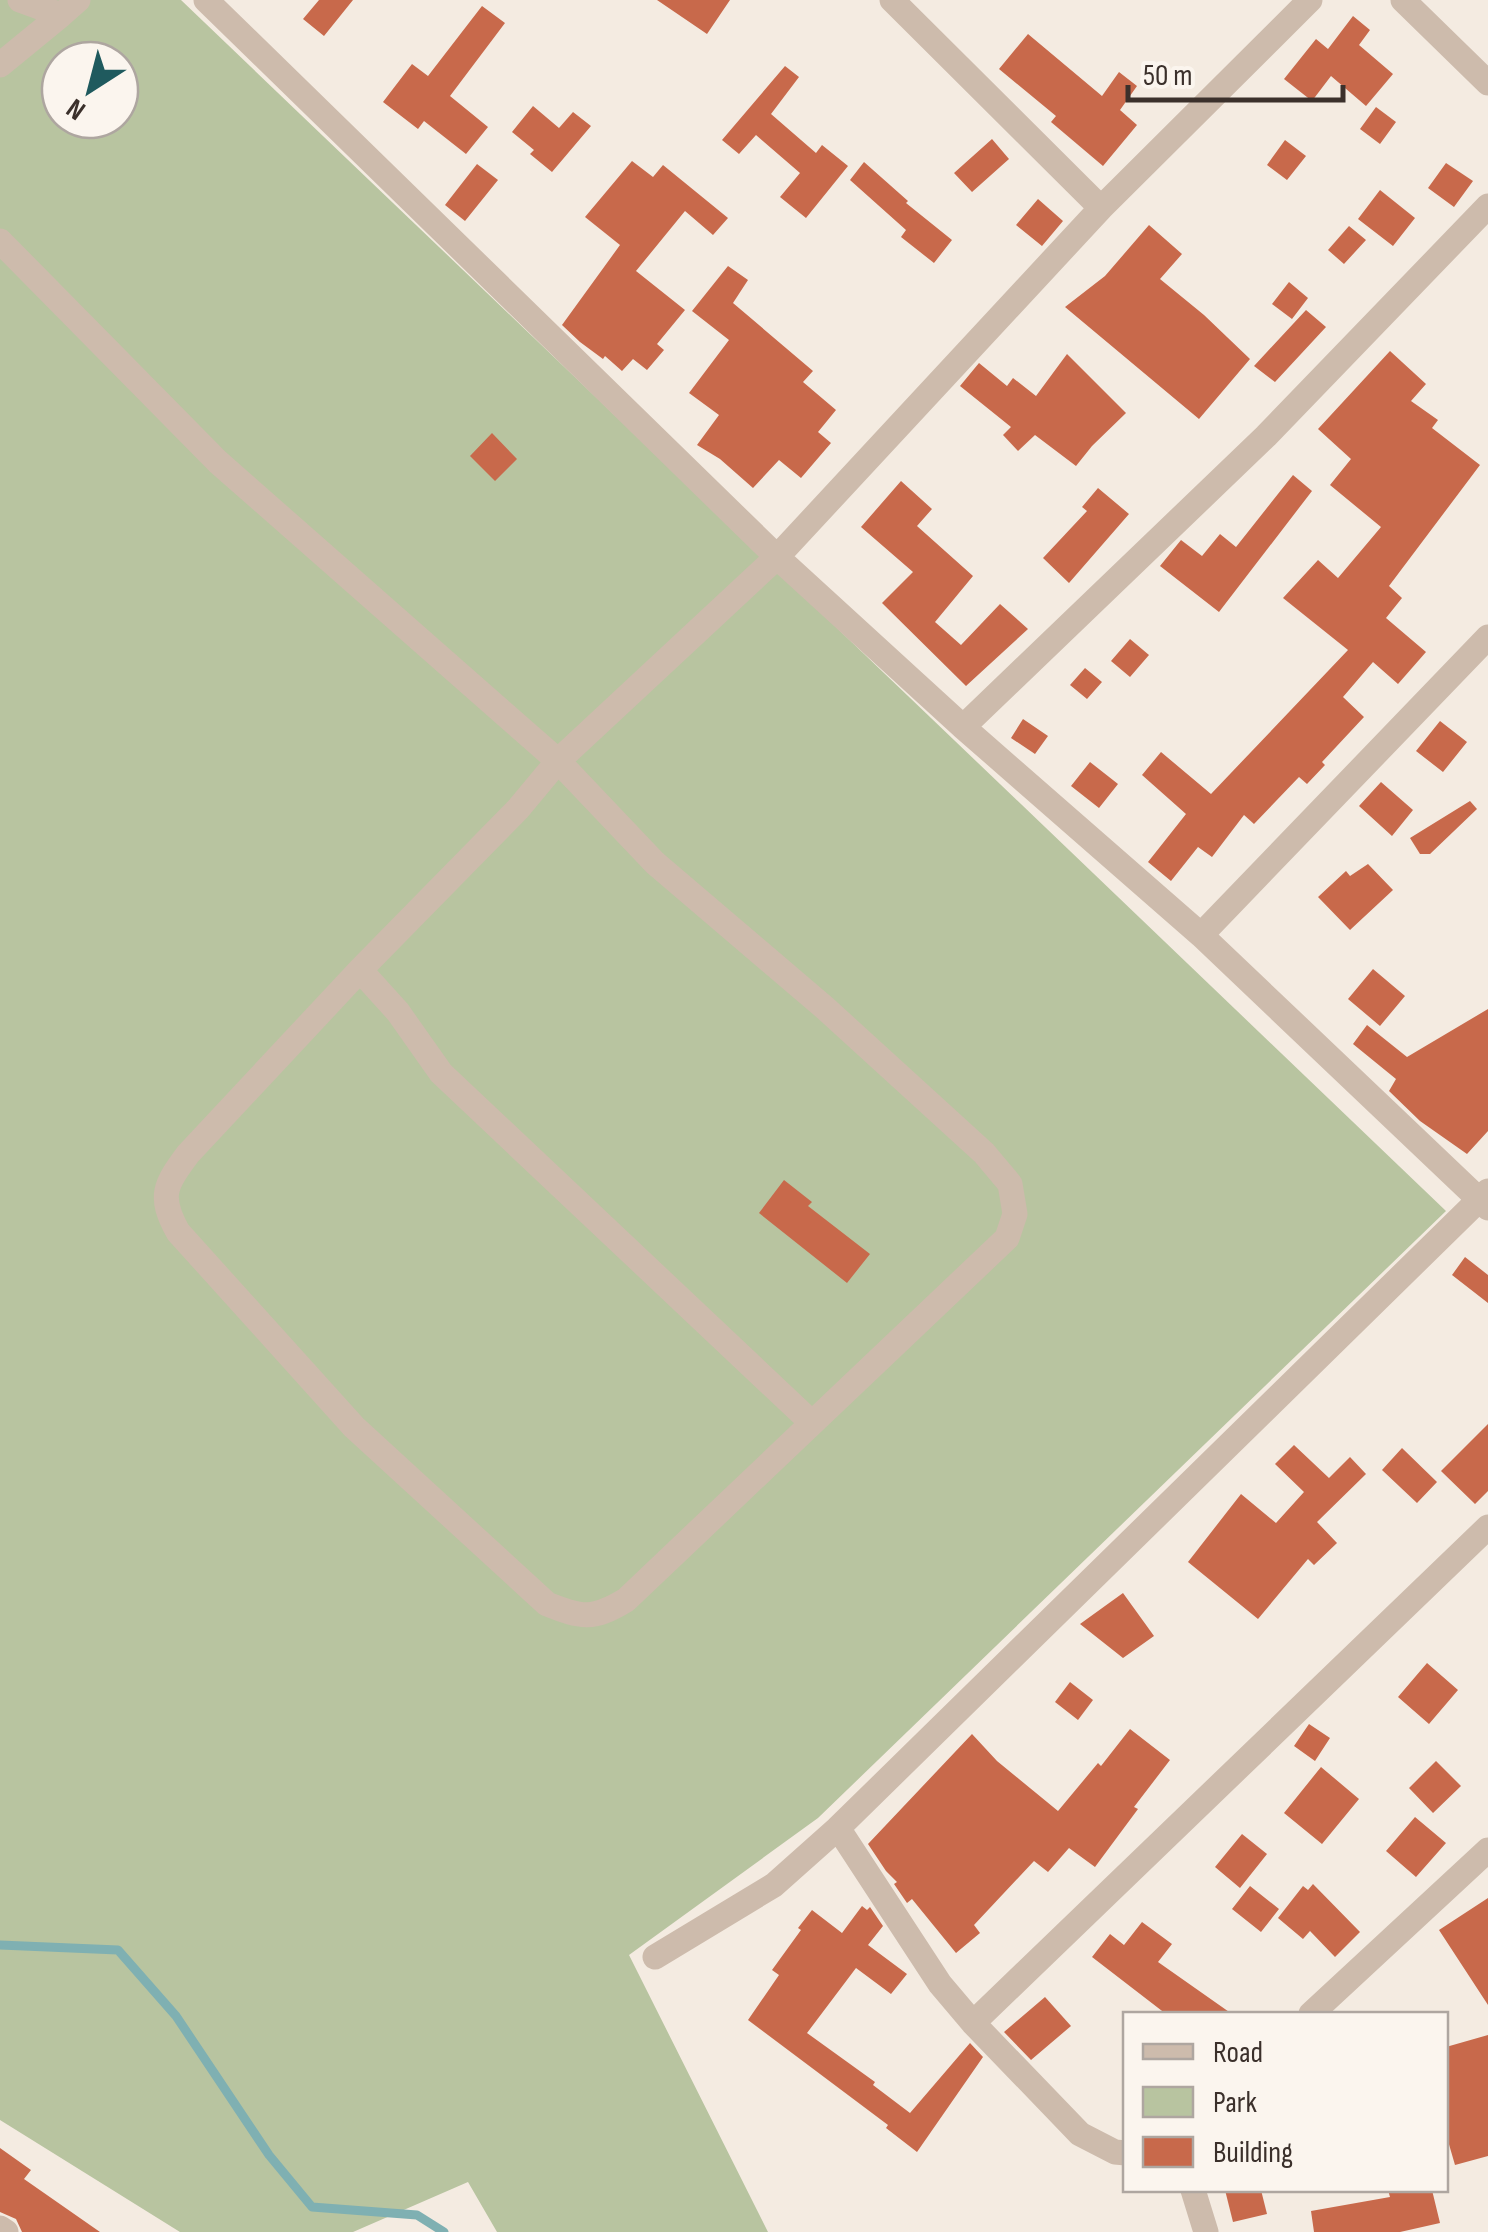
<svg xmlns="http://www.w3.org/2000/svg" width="1488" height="2232" font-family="'Sofia Sans Condensed',sans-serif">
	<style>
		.green { fill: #b8c4a0; fill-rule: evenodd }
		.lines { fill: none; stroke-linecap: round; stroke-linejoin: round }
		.stream { stroke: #7fb0b2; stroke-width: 9 }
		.building { fill: #c8694b }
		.street { stroke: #cdbbac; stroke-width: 25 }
	</style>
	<rect width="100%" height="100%" fill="#f4ebe1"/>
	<path class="green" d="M0 0H181L1446 1211 818 1818 629 1955 768 2232H497L468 2182 353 2232H180L0 2120ZM60 60H120V120H60Z"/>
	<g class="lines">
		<path class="stream" d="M0 1945 118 1950 176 2016 269 2155 312 2207 417 2215 444 2232"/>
	</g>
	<path class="building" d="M319 0H353L324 36 303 19Z
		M657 0H730L707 34Z
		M482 6 505 23 450 96 488 127 466 154 424 121 418 129 383 102 412 64 428 76Z
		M1353 16 1370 30 1359 45 1393 74 1366 106 1331 76 1312 101 1284 79 1316 39 1328 49Z
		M1028 34 1102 96 1119 72 1137 86 1120 110 1137 125 1103 166 1051 122 1056 116 999 69Z
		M785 66 799 77 771 114 816 153 822 145 848 166 806 218 780 197 800 173 756 135 739 154 722 140Z
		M533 106 559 128 573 112 591 126 552 172 530 154 534 150 512 132Z
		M1376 107 1396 122 1380 144 1360 129Z
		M992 139 1009 159 972 192 954 173Z
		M1285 140 1306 156 1287 180 1267 165Z
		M632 161 653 177 663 165 728 218 713 235 685 211 636 271 685 310 657 344 664 350 647 370 633 359 622 371 605 356 603 359 580 342 562 325 620 245 585 217Z
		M864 162 908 201 906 203 952 240 934 263 901 237 906 230 850 180Z
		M1446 163 1473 181 1454 207 1428 188Z
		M477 164 498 180 465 221 445 205Z
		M1380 190 1415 218 1393 246 1358 219Z
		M1038 199 1063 221 1042 246 1016 225Z
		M1149 225 1182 254 1160 279 1204 315 1250 359 1199 419 1065 307 1105 276Z
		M1349 226 1366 240 1344 264 1328 250Z
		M728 266 748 280 733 303 813 371 803 382 836 410 818 432 831 443 801 478 779 460 753 488 720 459 697 445 719 415 689 393 729 340 692 311Z
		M1289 282 1308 298 1292 319 1272 304Z
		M1306 310 1326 327 1275 382 1254 366Z
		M1390 351 1426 384 1411 401 1438 420 1432 428 1480 465 1389 586 1402 598 1386 618 1426 652 1398 684 1373 662 1343 697 1364 717 1322 762 1325 765 1307 784 1299 777 1254 824 1244 815 1212 857 1198 847 1171 881 1148 862 1186 814 1142 775 1161 752 1211 794 1348 650 1283 598 1318 560 1338 578 1381 527 1330 485 1351 459 1318 429Z
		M1067 354 1126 413 1092 446 1076 466 1035 435 1018 451 1003 435 1011 427 960 386 979 363 1007 386 1013 378 1036 396Z
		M492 433 517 459 495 481 470 456Z
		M1293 475 1312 491 1219 612 1160 566 1181 540 1202 556 1220 534 1236 547Z
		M901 481 932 509 917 526 973 576 935 622 961 645 1000 604 1028 629 966 686 882 603 913 572 861 527Z
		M1098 488 1129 514 1069 583 1043 558 1087 511 1082 507Z
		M1130 639 1149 655 1130 677 1111 661Z
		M1085 668 1102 682 1087 699 1070 685Z
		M1023 719 1048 736 1035 754 1011 738Z
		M1440 721 1467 742 1443 772 1416 751Z
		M1090 762 1118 784 1099 808 1071 786Z
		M1381 782 1413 810 1392 836 1359 806Z
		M1470 801 1477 809 1430 854H1420L1410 838Z
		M1368 864 1393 890 1350 930 1318 897 1346 871 1350 876Z
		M1373 969 1405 996 1380 1026 1348 999Z
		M1488 1009V1131L1467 1154 1420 1121 1389 1091 1396 1079 1353 1044 1367 1025 1407 1057Z
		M784 1180 812 1202 808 1206 870 1254 847 1283 759 1213Z
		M1465 1257 1488 1275V1303L1452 1275Z
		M1488 1424V1491L1475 1504 1441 1471Z
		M1294 1445 1329 1478 1350 1457 1366 1474 1317 1522 1337 1543 1314 1565 1308 1559 1258 1619 1188 1562 1241 1494 1276 1523 1304 1492 1275 1464Z
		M1402 1448 1437 1482 1417 1503 1382 1470Z
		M1123 1593 1154 1636 1123 1658 1080 1624Z
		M1427 1663 1458 1690 1429 1724 1398 1697Z
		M1070 1682 1093 1700 1078 1720 1055 1702Z
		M1309 1724 1330 1738 1315 1761 1294 1746Z
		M1130 1729 1170 1760 1134 1807 1138 1809 1095 1867 1069 1848 1048 1872 1034 1861 974 1925 980 1933 956 1953 912 1899 907 1903 894 1884 897 1882 886 1871 868 1844 972 1734 997 1761 1058 1811 1098 1763 1101 1766Z
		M1436 1761 1461 1786 1433 1813 1409 1788Z
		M1321 1767 1359 1799 1322 1844 1284 1813Z
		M1415 1817 1446 1843 1416 1877 1386 1851Z
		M1242 1834 1267 1854 1240 1888 1215 1867Z
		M1313 1884 1360 1932 1335 1957 1310 1931 1303 1939 1278 1918 1303 1886 1308 1890Z
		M1250 1886 1279 1909 1261 1932 1232 1909Z
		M1488 1898V2005L1439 1930Z
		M862 1906 867 1910 870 1907 883 1926 868 1945 907 1974 891 1994 856 1968 807 2033 875 2082 873 2085 910 2113 970 2043 983 2057 917 2152 886 2128 888 2125 748 2020 779 1975 772 1970 801 1930 798 1928 812 1910 842 1933Z
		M1142 1922 1172 1944 1158 1962 1232 2014H1166L1092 1957 1110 1934 1124 1945Z
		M1045 1997 1071 2026 1031 2060 1004 2032Z
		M1488 2035V2156L1455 2165 1446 2134V2047Z
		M0 2148 31 2170 24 2179 100 2232H22L16 2219 0 2212Z
		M1225 2190H1261L1267 2214 1233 2222Z
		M1388 2190H1432L1440 2223 1400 2232H1314L1311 2211 1390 2197Z"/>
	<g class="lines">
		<path class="street" d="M20 0 61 15 78 0
			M206 0 777 557 963 727 1201 935 1488 1208
			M892 0 1101 208
			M1403 0 1488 83
			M0 65 61 15
			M0 241 218 462 558 761 655 863 825 1008 984 1153 1010 1184 1015 1214 1007 1238 626 1600C593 1620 582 1618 547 1604L354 1427 178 1232C158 1196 165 1185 188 1154L360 970 518 809 558 761 777 557 1101 208 1310 0
			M963 727 1266 436 1488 206
			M1201 935 1488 637
			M360 970 398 1012 441 1073 812 1423
			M838 1828 940 1984 973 2023 1080 2134 1115 2152 1126 2153
			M655 1957 774 1885 838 1828 1488 1191
			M1311 2014 1488 1850
			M973 2023 1488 1527
			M1193 2190 1206 2232
			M0 2228 6 2232"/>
	</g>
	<rect x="1123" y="2012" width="325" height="180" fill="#fbf5ee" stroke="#aea6a0" stroke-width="2.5"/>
	<rect x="1143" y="2044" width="50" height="15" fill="#cdbbac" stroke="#aea6a0" stroke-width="2.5"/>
	<text x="1213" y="2062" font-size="30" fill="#3b302b">Road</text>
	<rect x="1143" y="2087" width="50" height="30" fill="#b8c4a0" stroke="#aea6a0" stroke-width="2.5"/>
	<text x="1213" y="2112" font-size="30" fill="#3b302b">Park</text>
	<rect x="1143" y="2137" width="50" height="30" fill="#c8694b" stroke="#aea6a0" stroke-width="2.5"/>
	<text x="1213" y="2162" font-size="30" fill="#3b302b">Building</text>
	<g transform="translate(90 90) rotate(216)"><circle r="48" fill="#fbf5ee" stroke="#aea6a0" stroke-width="2.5"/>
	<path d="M0-8L18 38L0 25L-18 38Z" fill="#1f5a5e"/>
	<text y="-15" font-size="28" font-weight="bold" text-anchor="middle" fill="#3b302b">N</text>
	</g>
	<path d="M1128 85v15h215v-15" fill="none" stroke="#3b302b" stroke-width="5"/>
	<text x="1143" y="85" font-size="30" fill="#3b302b" stroke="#fbf5ee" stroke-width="8" paint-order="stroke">50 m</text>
</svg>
